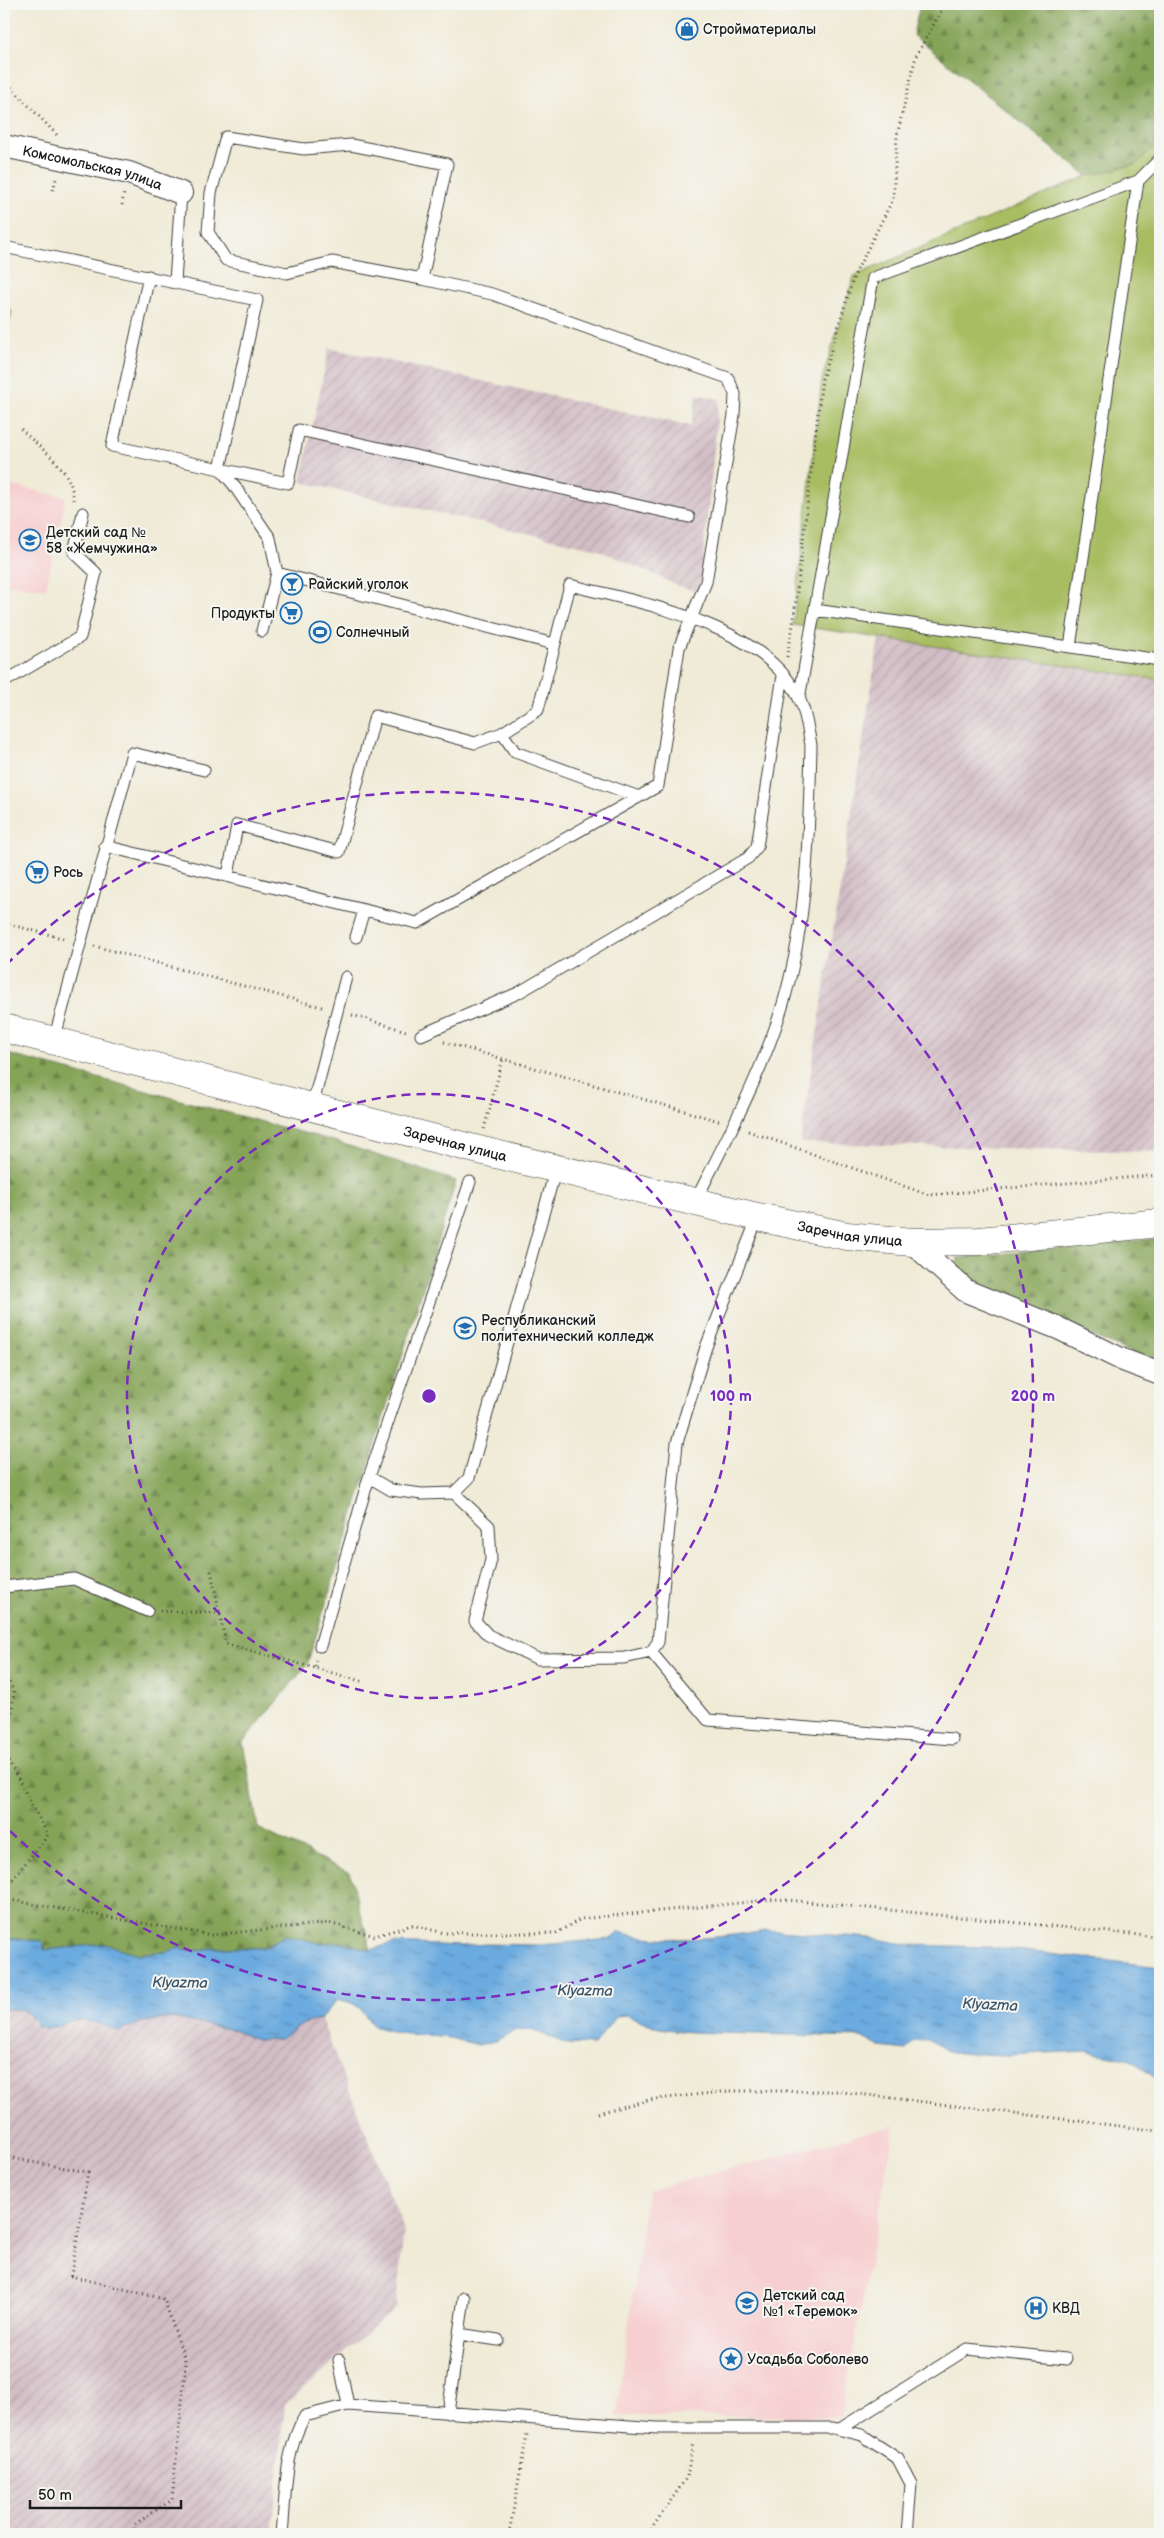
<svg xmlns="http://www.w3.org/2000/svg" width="1164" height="2538" font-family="'Balsamiq Sans',sans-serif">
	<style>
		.built { fill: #f7cfd0 }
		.industrial { fill: url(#industrial-furrows) }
		.forest { fill: url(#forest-firs); stroke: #51603a }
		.green { fill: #a8bd62; stroke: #626c3f }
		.water { fill: url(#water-ripples); stroke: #44647e }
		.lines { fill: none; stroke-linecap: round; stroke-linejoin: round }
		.lane-casing { stroke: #3c3b38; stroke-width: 13 }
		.street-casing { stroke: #3c3b38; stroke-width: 24 }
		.secondary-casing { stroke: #3c3b38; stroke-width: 29 }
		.path { stroke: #3c3b38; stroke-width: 3; stroke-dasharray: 1 4; stroke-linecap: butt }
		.lane { stroke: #fff; stroke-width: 11 }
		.street { stroke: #fff; stroke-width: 22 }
		.secondary { stroke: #fff; stroke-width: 28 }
		.ring { fill: none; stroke: #7b2cbf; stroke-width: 2.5; stroke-dasharray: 9 6 }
		.labels { text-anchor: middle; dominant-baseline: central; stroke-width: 4; stroke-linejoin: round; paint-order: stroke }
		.poi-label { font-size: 14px; fill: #1c1c1c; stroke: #f6f6f2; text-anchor: start }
		.street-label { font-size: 14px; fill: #1c1c1c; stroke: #f6f6f2 }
		.water-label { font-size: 15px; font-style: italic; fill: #3c556a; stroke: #f6f6f2 }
		.centre { fill: #7b2cbf; stroke: #f6f6f2; stroke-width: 2.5 }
		.ring-label { font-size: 15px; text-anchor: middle; font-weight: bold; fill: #7b2cbf; stroke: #f6f6f2; stroke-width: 4; stroke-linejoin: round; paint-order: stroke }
	</style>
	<defs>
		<pattern id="industrial-furrows" width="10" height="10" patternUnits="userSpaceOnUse" patternTransform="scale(1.25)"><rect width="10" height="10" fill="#d2bdc5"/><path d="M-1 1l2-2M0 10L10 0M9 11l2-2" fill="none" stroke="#b4a2a9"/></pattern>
		<pattern id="forest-firs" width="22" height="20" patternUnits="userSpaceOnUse" patternTransform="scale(1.25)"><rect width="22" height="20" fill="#86a458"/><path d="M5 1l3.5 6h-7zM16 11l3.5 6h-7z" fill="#6d8548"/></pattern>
		<pattern id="water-ripples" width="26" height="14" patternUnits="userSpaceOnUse" patternTransform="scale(1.25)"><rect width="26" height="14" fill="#6cabdf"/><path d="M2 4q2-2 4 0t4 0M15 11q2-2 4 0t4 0" fill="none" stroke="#588ab4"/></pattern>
	</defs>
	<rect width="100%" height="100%" fill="#f6f6f2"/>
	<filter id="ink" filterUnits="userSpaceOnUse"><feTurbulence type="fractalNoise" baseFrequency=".02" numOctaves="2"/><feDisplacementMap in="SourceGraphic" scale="10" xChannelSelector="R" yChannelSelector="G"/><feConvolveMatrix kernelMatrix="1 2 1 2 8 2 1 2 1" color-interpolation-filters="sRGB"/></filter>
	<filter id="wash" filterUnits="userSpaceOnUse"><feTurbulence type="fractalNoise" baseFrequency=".0096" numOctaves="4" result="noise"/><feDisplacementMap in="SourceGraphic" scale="20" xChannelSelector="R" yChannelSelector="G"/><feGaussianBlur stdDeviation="1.12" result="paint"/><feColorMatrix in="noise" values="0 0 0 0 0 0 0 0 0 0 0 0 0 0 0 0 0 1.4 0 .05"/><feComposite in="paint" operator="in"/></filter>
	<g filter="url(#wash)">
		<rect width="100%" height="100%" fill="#f0ebd7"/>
		<path class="built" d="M4 484 66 497 46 589 4 584Z
			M895 2125 841 2417 616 2416 647 2191Z"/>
		<path class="industrial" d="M329 348 691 426 697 394 719 399 700 592 679 586 597 549 301 482Z
			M879 638 1160 680V1152L800 1143Z
			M18 2008 31 2014 38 2026 54 2029 73 2020 92 2023 120 2031 142 2022 172 2018 233 2030 257 2040 280 2039 303 2024 321 2019 404 2229 396 2307 285 2405 272 2534H4V2010Z"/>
		<path class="forest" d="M920 4H1160V141L1137 164 1087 176 913 35Z
			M4 1053 334 1141 456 1181 307 1665 243 1742 258 1828 350 1873 371 1950 344 1943H318L286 1935 263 1948H212L195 1951 179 1948 166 1952 137 1954 105 1944 45 1950 41 1941 4 1938Z
			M1160 1238V1365L969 1283 956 1270 958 1258Z"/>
		<path class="green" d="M1160 141V680L793 625 822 379 854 276 1087 176 1137 164Z
			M4 309 12 311 4 352Z"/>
		<path class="water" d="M766 1930 872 1938 909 1945 991 1947 1160 1967V2080L1131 2060 1086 2051 1007 2055 951 2053 928 2039 914 2041 906 2050 880 2047 861 2037 688 2032 659 2028 627 2015 616 2016 594 2045 567 2044 535 2031 516 2029 498 2040 479 2045 450 2038 398 2033 373 2026C361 2009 358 2002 337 2000L321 2019 303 2024 280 2039 257 2040 233 2030 172 2018 142 2022 120 2031C106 2027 87 2018 72 2021 54 2024 63 2031 38 2026 29 2011 21 2007 4 2010V1938L42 1941 45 1950 105 1944 137 1954 166 1952 179 1948 195 1951 212 1948H263L286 1935 318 1943H344L371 1950 392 1943 462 1946 486 1944 539 1945 611 1939 619 1932C665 1944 719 1938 766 1930Z"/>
	</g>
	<g filter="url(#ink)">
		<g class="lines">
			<g class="lane-casing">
				<path id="lane" d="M4 247 257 300 220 469 112 446 149 276
					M175 282 181 193
					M277 573 270 538 233 484 220 469 288 483 299 430 689 517
					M815 610 1160 660
					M262 631 277 573 554 644
					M1070 647 1138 181
					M4 682 80 637 96 573 74 552 83 513
					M799 699 873 278 1138 181 1160 159
					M502 733 515 752 639 797
					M105 846 417 923 658 786 679 648 706 582 734 415 735 394 728 378 492 294 422 279 447 164 351 145 304 149 226 137 211 193 208 232 226 260 287 273 332 262 422 279
					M228 876 237 825 339 852 375 716 475 743 502 733 538 710 570 585C643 604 765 624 800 700 806 714 808 729 811 745 809 829 808 915 785 997 765 1068 728 1136 695 1202
					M356 937 364 910
					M421 1035 518 993 748 858 757 847 783 675
					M54 1040 132 753 204 770
					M312 1107 346 977
					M369 1477 470 1182
					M454 1493 489 1526 491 1560 475 1621 488 1635 538 1659 624 1658 651 1652 658 1642 677 1443 706 1347 758 1217
					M4 1587 74 1579 147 1611
					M320 1646 369 1477 391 1490 422 1494 454 1493 469 1478 556 1168
					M651 1652 708 1720 952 1739
					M459 2334 498 2340
					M339 2360 348 2405
					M448 2413 464 2298
					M840 2429 967 2349 1066 2359
					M282 2534C286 2495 284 2451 305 2416L348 2405 657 2428H833L862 2435 898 2459 911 2484 907 2534"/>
			</g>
			<g class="street-casing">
				<g id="street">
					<path id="s1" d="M4 146 129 173 181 193"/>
					<path d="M912 1242 966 1291 1058 1328 1123 1360 1160 1374"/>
				</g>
			</g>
			<g class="secondary-casing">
				<g id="secondary">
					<path id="s2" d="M4 1028 479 1150 758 1217 847 1236 912 1242 979 1241 1160 1223"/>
				</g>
			</g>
			<path class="path" d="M4 80 57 135
				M53 190 56 179
				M122 205 124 193
				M21 429C41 450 74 469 73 500
				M787 657 793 625 822 379 854 276 893 199 897 135 916 56 945 4
				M4 923 66 939
				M94 946 322 1007
				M352 1015 406 1031
				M444 1042 719 1121
				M484 1129 503 1059
				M748 1131 929 1195 1160 1175
				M211 1571 226 1644 315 1668
				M160 1611 220 1613
				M316 1660 315 1668 364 1682
				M4 1674 14 1691 7 1758 48 1835 4 1890
				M4 1899 211 1935 329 1923 375 1936 412 1925 444 1933H556L581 1919 778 1899 1160 1937
				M598 2113 648 2100 730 2091H835L1160 2131
				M4 2157 88 2172 71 2276 164 2299 186 2363 172 2500 135 2524 134 2534
				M509 2534 527 2434
				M648 2534 687 2477 693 2442"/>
			<use href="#lane" class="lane"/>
			<use href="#street" class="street"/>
			<use href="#secondary" class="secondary"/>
		</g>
	</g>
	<g class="ring">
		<circle cx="429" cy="1396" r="302"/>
		<path d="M6 965A604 604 0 1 1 6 1827"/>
	</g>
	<defs>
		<g id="shop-ring" transform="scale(1.125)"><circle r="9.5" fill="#f6f6f2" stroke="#1f6fb2" stroke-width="1.5"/><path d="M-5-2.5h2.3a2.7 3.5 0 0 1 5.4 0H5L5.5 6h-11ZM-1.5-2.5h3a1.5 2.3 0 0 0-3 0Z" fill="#1f6fb2"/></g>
		<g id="school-ring" transform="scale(1.125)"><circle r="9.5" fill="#f6f6f2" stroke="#1f6fb2" stroke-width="1.5"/><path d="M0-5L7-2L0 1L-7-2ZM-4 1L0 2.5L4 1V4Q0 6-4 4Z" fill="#1f6fb2"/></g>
		<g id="bar-ring" transform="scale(1.125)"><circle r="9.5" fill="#f6f6f2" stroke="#1f6fb2" stroke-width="1.5"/><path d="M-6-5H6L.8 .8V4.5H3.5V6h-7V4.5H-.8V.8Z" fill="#1f6fb2"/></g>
		<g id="supermarket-ring" transform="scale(1.125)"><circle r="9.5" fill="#f6f6f2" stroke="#1f6fb2" stroke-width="1.5"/><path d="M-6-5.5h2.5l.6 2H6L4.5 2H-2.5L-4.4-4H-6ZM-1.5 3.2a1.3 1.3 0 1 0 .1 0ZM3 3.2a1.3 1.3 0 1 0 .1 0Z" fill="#1f6fb2"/></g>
		<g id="stadium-ring" transform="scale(1.125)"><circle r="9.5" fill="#f6f6f2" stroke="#1f6fb2" stroke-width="1.5"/><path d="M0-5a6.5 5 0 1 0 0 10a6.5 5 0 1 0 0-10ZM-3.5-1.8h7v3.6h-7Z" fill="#1f6fb2"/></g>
		<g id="university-ring" transform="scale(1.125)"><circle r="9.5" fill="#f6f6f2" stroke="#1f6fb2" stroke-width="1.5"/><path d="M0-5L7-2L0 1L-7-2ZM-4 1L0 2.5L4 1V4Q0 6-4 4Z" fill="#1f6fb2"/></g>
		<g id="hospital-ring" transform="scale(1.125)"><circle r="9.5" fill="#f6f6f2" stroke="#1f6fb2" stroke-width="1.5"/><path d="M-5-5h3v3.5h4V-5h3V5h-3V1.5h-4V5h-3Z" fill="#1f6fb2"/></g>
		<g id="sight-ring" transform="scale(1.125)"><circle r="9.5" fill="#f6f6f2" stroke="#1f6fb2" stroke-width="1.5"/><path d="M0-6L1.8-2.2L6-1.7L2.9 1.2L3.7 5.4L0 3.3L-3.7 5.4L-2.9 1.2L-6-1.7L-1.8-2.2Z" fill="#1f6fb2"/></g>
	</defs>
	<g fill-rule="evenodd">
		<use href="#shop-ring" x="687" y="29"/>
		<use href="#school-ring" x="30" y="540"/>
		<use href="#bar-ring" x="292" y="584"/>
		<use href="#supermarket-ring" x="291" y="613"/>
		<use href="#stadium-ring" x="320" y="632"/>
		<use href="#supermarket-ring" x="37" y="872"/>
		<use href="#university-ring" x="465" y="1328"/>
		<use href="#school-ring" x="747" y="2303"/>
		<use href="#hospital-ring" x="1036" y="2308"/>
		<use href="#sight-ring" x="731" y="2359"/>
	</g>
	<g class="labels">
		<g class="poi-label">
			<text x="703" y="29">Стройматериалы</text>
			<text x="46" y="532">Детский сад №<tspan x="46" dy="16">58 «Жемчужина»</tspan></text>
			<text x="308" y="584">Райский уголок</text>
			<text x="275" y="613" text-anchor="end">Продукты</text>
			<text x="336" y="632">Солнечный</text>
			<text x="53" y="872">Рось</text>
			<text x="481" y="1320">Республиканский<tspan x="481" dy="16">политехнический колледж</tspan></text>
			<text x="763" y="2295">Детский сад<tspan x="763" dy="16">№1 «Теремок»</tspan></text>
			<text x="1052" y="2308">КВД</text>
			<text x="747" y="2359">Усадьба Соболево</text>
		</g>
		<g class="street-label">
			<text stroke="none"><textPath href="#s1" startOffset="91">Комсомольская улица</textPath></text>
			<text stroke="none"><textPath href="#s2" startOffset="466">Заречная улица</textPath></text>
			<text stroke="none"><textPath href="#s2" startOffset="871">Заречная улица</textPath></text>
		</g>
		<g class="water-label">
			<text transform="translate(180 1983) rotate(1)">Klyazma</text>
			<text transform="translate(585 1991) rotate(1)">Klyazma</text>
			<text transform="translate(990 2005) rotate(3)">Klyazma</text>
		</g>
	</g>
	<circle cx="429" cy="1396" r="8" class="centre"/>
	<g class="ring-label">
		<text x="731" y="1401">100 m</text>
		<text x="1033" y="1401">200 m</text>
	</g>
	<rect width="1164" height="2538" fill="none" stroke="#f6f6f2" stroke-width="20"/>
	<path d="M30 2500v8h151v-8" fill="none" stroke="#1c1c1c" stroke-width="2.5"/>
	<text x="38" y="2500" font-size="15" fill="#1c1c1c" stroke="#f6f6f2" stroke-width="4" paint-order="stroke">50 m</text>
</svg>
